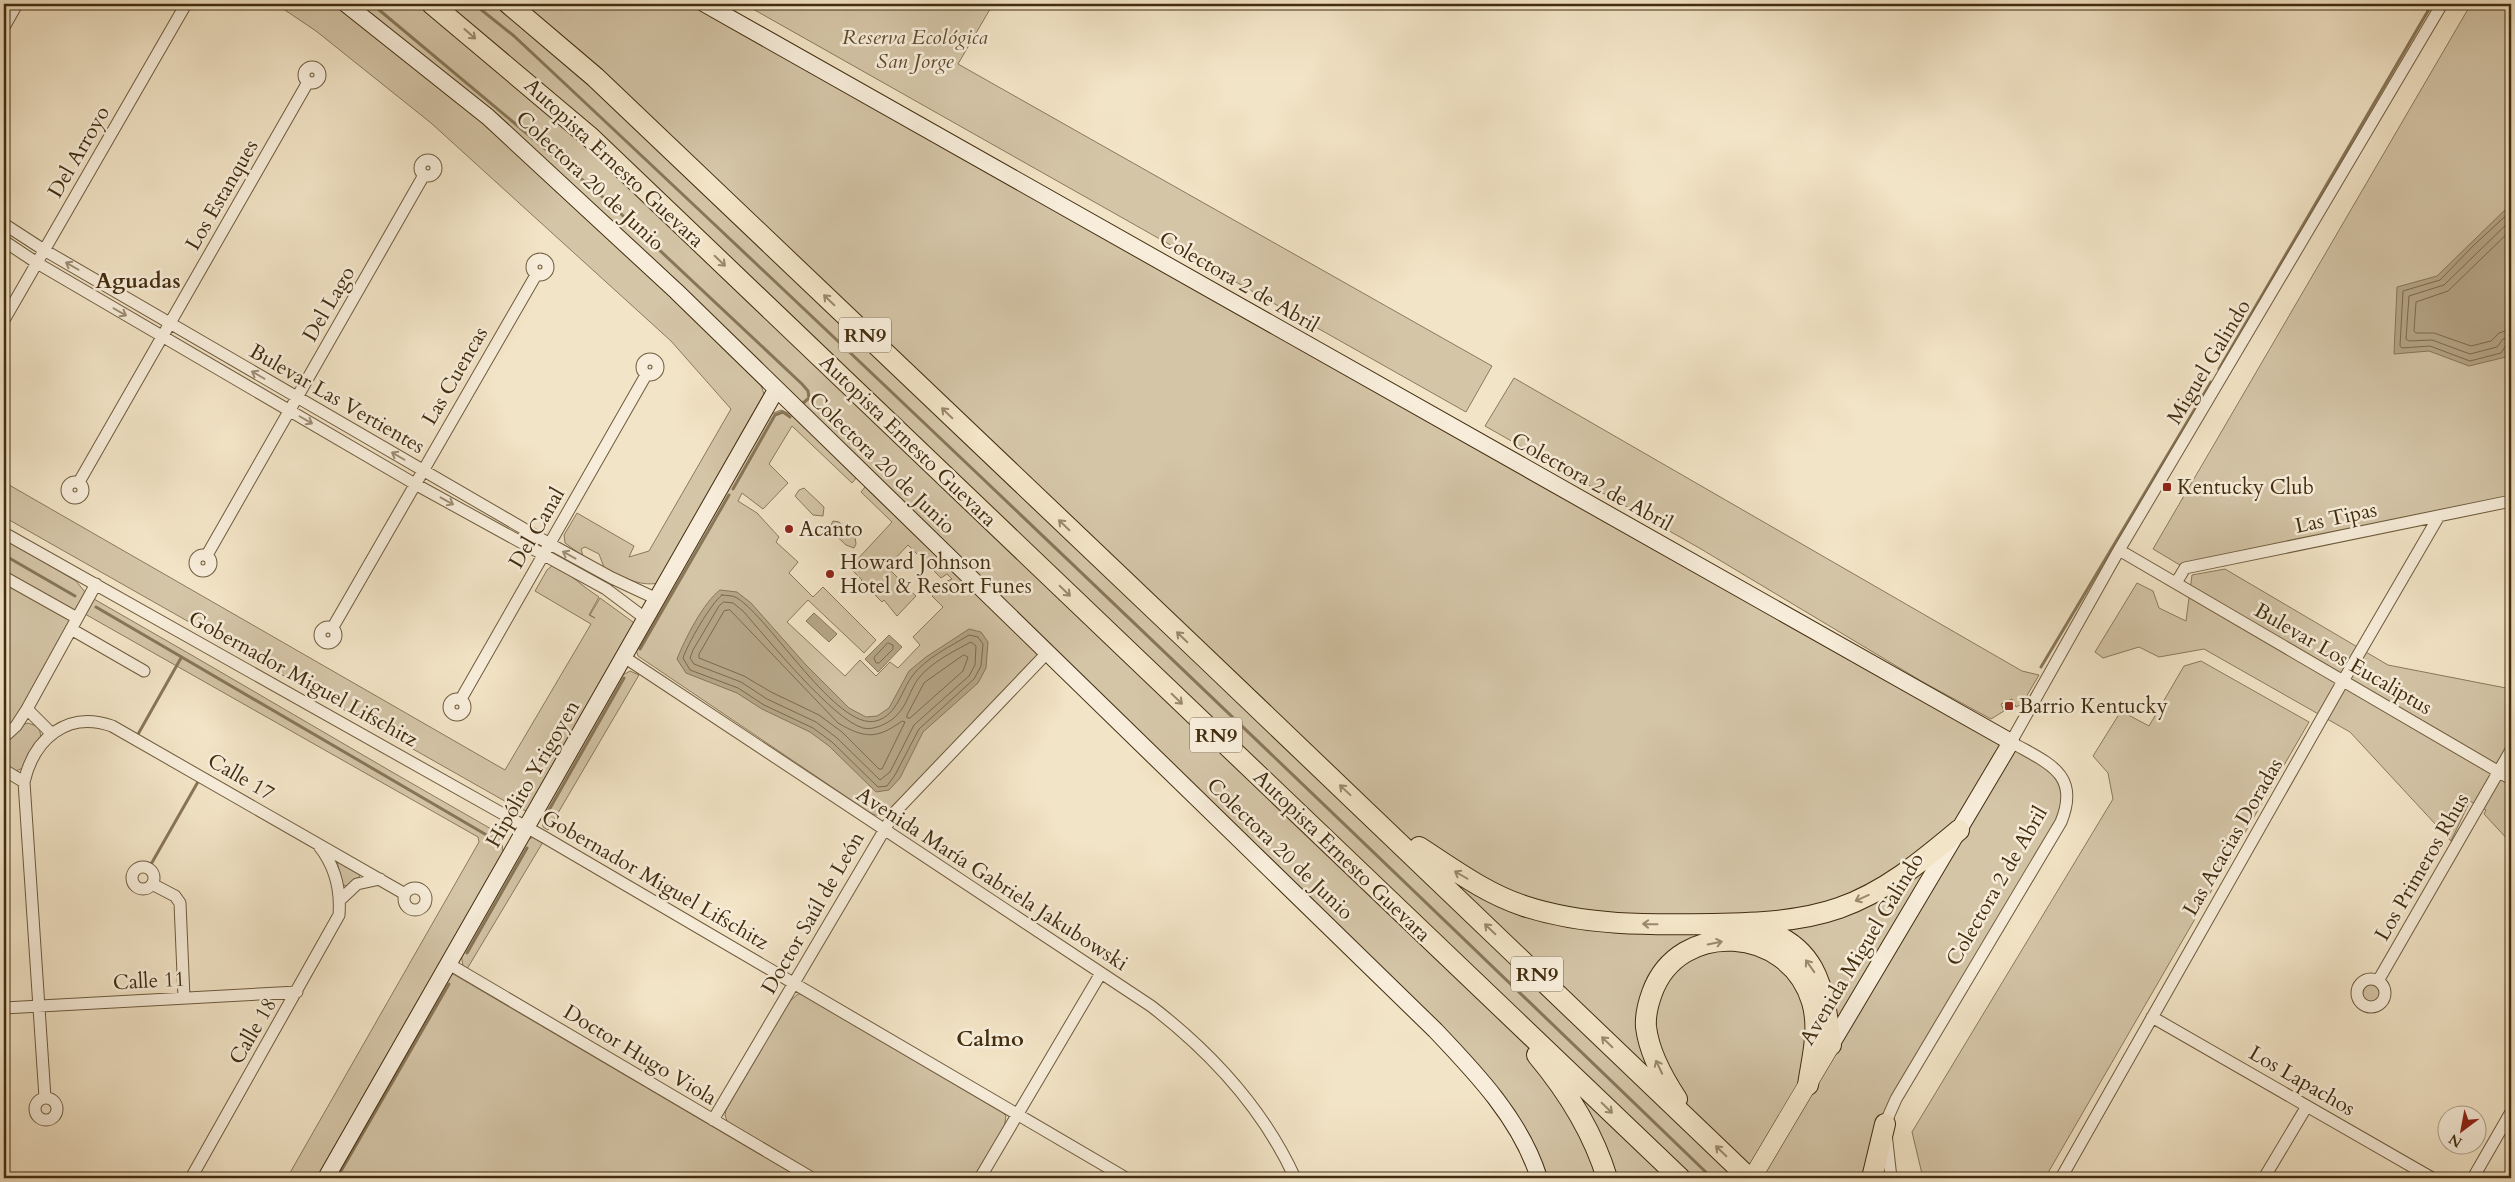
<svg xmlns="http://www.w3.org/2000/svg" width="2515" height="1182" font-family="Cardo,serif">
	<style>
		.green { fill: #d4c5a7; stroke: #8b795b }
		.water { fill: #b6a688; stroke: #887658 }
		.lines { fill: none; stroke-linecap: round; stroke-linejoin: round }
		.shore { stroke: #7c6a4c; stroke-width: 1 }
		.stream { stroke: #887658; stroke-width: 3 }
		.street-casing { stroke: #6e5b3d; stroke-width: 13 }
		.secondary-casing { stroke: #422d0f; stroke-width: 18 }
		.primary-casing { stroke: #422d0f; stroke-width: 19 }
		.highway-casing { stroke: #422d0f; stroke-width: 22 }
		.street { stroke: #f7edda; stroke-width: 11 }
		.secondary { stroke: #f7edda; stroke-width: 16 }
		.primary { stroke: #f2e4c6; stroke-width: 18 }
		.highway { stroke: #f2e4c6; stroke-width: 20 }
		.oneway { stroke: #9a886a }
		.oneway2 { stroke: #9c8d74 }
		.poi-dot { fill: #8f2418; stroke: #f7edda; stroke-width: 2 }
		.labels { text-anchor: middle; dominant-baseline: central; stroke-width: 5; stroke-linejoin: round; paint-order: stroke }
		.shield { fill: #f7edda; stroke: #78674c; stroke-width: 1 }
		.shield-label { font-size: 20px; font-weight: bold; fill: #422d0f }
		.park-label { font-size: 21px; font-style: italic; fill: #5f4b2d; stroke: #f7edda }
		.street-label { font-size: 21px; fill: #422d0f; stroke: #f7edda }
		.poi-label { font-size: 21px; fill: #422d0f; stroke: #f7edda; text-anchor: start }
		.neighbourhood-label { font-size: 22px; font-weight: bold; fill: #422d0f; stroke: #f7edda }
	</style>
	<rect width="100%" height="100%" fill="#f2e4c6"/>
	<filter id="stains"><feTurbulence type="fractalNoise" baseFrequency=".004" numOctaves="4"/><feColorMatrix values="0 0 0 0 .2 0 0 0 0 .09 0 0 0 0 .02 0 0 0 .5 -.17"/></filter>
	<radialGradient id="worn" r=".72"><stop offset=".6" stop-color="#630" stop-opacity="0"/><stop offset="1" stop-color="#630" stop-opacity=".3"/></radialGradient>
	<path class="green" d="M276 4H333L382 39 488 126 656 281 760 382 764 394 761 405 660 583C635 587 627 576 605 570L599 554 585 547 581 549 583 556 565 543 564 535 577 513 634 546 629 557 649 551 731 409 671 341 431 123 316 31Z
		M346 4H705L2060 774 2066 809 1885 1124 1891 1178H1539L1496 1099 676 291Z
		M744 4H993L958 64 1492 366 1466 412Z
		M2471 4H2511V501L2185 568 2153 549Z
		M1514 378 2022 671 2039 675 2022 704 2016 707 2012 699 2001 704 2004 711 1991 719 1923 682 1701 549 1485 426Z
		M781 410 790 414 857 477 852 483 792 426 769 464 788 483 763 509 742 493 738 501 757 513 779 537 776 542 798 562 789 573 813 597 823 587 876 640 864 653 808 600 787 622 845 676 860 660 876 676 890 662 898 668 920 645 913 637 943 607 932 596 945 582 952 579 947 574 941 578 908 545 889 565 855 562 892 522 861 492 865 487 1038 654 884 815H875L869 812 638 656 636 649 769 415Z
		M4 482 505 770 591 624 535 591 547 570 554 564C570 574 583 587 599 597L589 615 595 618 590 615 600 598 633 622 635 626 527 811 517 808 4 517Z
		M804 488 824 507 823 516 813 515 795 496 799 490Z
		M833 521 839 522 855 537 856 544 854 548 846 545 829 529Z
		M4 539 76 581 85 592 76 608 81 611 4 737Z
		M853 565 888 568 916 596 897 616 884 600 882 602 861 581 862 580 850 568Z
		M2225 569 2388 665 2511 689V730L2508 735 2511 738V843L2484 814 2486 810 2470 801 2451 841 2350 732 2204 649 2159 657 2139 647 2103 658 2095 652 2137 583 2153 591 2159 608 2186 621 2192 575Z
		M94 599C228 675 359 754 493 830L502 843 503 852 321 1178H287L479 842 478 837 85 614Z
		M2201 661 2309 722 2045 1178H1923L1912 1132 2113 799 2108 773 2093 756 2121 711 2149 726 2184 666Z
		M630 671 639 675 548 830 543 827 542 814 621 676Z
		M28 723 39 727 41 737 25 767 16 771 4 765V743C12 737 18 725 28 723Z
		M534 837 543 842 467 969 463 966 461 954 529 839Z
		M337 861 360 874V876L347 886 343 885Z
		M450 974H453L800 1178H333Z
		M2361 993a10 10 0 1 1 20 0a10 10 0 1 1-20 0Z
		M798 994H803L1003 1113 1006 1116 1004 1128 974 1178H820L728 1124 725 1115 726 1110 789 1002Z"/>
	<path class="water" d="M2511 204V342L2506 357 2469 366 2429 351 2394 354 2397 287 2437 276Z
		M720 590 737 592 751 603 806 665 849 708 866 717 877 716 889 708 909 671 926 657 969 629 981 632 988 642 986 668 978 683 923 732 900 778 889 790 876 792 829 746 810 732 762 709 737 693 686 673 677 659C685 639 703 603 720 590Z
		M814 613 837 634 829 642 806 621Z
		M889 635 902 647 878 672 865 659Z"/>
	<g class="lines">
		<path class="shore" d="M2511 211 2474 245 2440 280 2403 291 2400 346 2402 348 2430 346 2470 361 2501 353 2506 345 2511 343
			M2511 220 2444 285 2409 296 2406 339 2409 341 2432 340 2470 354 2497 347 2503 339 2511 337
			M2511 230 2448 291 2416 302 2414 331 2416 333H2434L2471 346 2491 341 2499 333 2511 329
			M722 595C727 596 733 595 737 598 770 618 837 731 876 721 898 715 901 690 913 675 926 658 951 646 969 635L978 637 983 644 981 666 974 679 919 729 895 775 887 786 878 787 832 742 813 728 764 705 738 688 690 670 683 658C687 645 711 603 722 595Z
			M724 602 733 603 743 611C766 637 833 720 863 728 873 731 890 723 897 715 907 705 910 690 918 679 930 663 954 651 971 642L976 646 975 665 969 676 914 725 890 772 880 780 837 738 816 722 767 699 741 682 694 664 690 658 693 650 719 606Z
			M730 610 838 723C864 738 876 740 902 721L905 722 882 769H879L842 732 819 715 771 692 744 676 699 658V654L724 611Z
			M888 643 893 645V649L879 663H876L874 658Z
			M964 655 968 657 963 671 910 718H907V715L924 683Z"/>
		<path class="stream" d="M372 4 604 198 802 384 808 391 809 398 802 404
			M474 4 514 36C917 413 1315 795 1712 1178
			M2219 369 2432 4
			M733 489 775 415 783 412 790 417
			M4 555 75 596
			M96 607 490 837
			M640 649 729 495
			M2041 667 2211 382
			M137 736 181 658
			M545 817 624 678
			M150 866 199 780
			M467 953 527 848
			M337 1178 449 984"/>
		<g class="street-casing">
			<path id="street" d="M4 27 17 4
				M304 75a8 8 0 1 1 16 0a8 8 0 1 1-16 0Z
				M420 168a8 8 0 1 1 16 0a8 8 0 1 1-16 0Z
				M4 224 44 250 550 544 612 578 657 599
				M4 241 37 263 415 484 606 589 646 619
				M532 267a8 8 0 1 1 16 0a8 8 0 1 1-16 0Z
				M4 320 186 4
				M642 367a8 8 0 1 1 16 0a8 8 0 1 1-16 0Z
				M67 490a8 8 0 1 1 16 0a8 8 0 1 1-16 0Z
				M79 482 308 82
				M4 533 544 837 1126 1178
				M2119 550 2511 779
				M195 563a8 8 0 1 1 16 0a8 8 0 1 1-16 0Z
				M207 555 424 175
				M4 577 77 618
				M2176 583 2185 568 2511 501
				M320 635a8 8 0 1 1 16 0a8 8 0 1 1-16 0Z
				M333 627 536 275
				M71 629 144 671
				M624 657 1151 1006C1212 1053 1263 1108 1295 1178
				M449 707a8 8 0 1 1 16 0a8 8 0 1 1-16 0Z
				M461 699 646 375
				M27 709 51 733
				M4 737 16 726 27 709 96 584
				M4 770 24 782
				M132 878a11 11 0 1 1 22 0a11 11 0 1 1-22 0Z
				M152 884 175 896 180 903 184 998
				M404 899a11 11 0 1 1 22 0a11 11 0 1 1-22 0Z
				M340 900 357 884 380 879
				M449 964 812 1178
				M2357 993a14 14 0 1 1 28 0a14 14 0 1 1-28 0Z
				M2378 981 2511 750
				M4 1008 297 992
				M2152 1017 2432 1178
				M35 1109a11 11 0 1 1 22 0a11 11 0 1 1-22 0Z
				M45 1098 24 782C34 739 67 710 112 726L405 894
				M713 1120 895 812 1047 653
				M191 1178 339 915C341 888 335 866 319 846
				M980 1178 1101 973
				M1891 1178 1885 1124 1896 1099 2061 822C2081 773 2047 763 2011 742L2119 550 2442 4
				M2061 1178 2343 681 2439 516
				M2264 1178 2307 1106
				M2473 1178 2511 1112"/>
		</g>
		<g class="secondary-casing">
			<path id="secondary" d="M346 4 488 117 676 291 1435 1030C1476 1073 1521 1120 1539 1178
				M705 4 2011 742 1831 1045
				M326 1178 776 390"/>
		</g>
		<g class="primary-casing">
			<path id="primary" d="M1752 1178 1831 1045"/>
		</g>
		<g class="highway-casing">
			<path id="highway" d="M432 4 591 138 1680 1178
				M509 4 595 77C980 444 1366 809 1749 1178
				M1419 847C1453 869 1485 893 1524 906 1585 926 1649 925 1712 924 1754 923 1799 922 1839 908 1885 892 1922 861 1959 830
				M1748 926C1817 940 1824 986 1831 1045
				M1537 1055C1568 1092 1593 1132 1607 1178
				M1677 1099C1663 1078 1649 1052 1646 1027 1645 1015 1648 1004 1652 993 1679 918 1790 926 1812 1002 1820 1029 1812 1058 1808 1085
				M1872 1178 1885 1124"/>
		</g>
		<use href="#street" class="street"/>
		<use href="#secondary" class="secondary"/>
		<use href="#primary" class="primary"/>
		<use href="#highway" class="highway"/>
	</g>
	<defs><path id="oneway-shaft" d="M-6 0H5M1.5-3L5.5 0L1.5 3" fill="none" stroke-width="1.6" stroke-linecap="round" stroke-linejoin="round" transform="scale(1.25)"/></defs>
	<g class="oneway">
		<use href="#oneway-shaft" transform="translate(470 34) rotate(41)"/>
		<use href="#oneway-shaft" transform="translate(720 261) rotate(44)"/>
		<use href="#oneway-shaft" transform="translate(829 300) rotate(-136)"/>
		<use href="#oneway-shaft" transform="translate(947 413) rotate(-136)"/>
		<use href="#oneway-shaft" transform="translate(1064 525) rotate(-136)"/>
		<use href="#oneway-shaft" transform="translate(1065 591) rotate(44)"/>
		<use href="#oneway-shaft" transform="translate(1182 637) rotate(-136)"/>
		<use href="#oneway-shaft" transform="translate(1177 699) rotate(44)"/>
		<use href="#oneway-shaft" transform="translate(1345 790) rotate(-137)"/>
		<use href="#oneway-shaft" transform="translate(1461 875) rotate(-150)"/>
		<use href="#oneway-shaft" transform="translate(1862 898) rotate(156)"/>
		<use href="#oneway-shaft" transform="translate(1650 924) rotate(-179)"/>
		<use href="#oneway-shaft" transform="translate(1490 929) rotate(-136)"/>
		<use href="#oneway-shaft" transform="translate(1715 943) rotate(-11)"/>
		<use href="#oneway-shaft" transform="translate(1810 966) rotate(-125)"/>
		<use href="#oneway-shaft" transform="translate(1607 1042) rotate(-136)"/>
		<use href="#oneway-shaft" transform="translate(1659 1067) rotate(-115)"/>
		<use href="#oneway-shaft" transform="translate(1607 1108) rotate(44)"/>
		<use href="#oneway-shaft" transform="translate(1721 1151) rotate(-136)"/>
	</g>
	<g class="oneway2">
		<use href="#oneway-shaft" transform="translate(72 266) rotate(-150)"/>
		<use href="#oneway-shaft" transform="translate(120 312) rotate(30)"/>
		<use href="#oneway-shaft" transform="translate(258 375) rotate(-150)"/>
		<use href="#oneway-shaft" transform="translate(306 420) rotate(30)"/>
		<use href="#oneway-shaft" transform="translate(398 456) rotate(-150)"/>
		<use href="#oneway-shaft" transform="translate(447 501) rotate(29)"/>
		<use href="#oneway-shaft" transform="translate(569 555) rotate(-151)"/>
	</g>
	<g class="poi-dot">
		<rect x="2162" y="482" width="10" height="10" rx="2.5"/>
		<circle cx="789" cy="529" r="5"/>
		<circle cx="830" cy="574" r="5"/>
		<rect x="2004" y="701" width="10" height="10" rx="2.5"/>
	</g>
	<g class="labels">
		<g class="shield">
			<rect x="839" y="317.5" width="52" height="35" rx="4"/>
			<rect x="1190" y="717.5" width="52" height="35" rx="4"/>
			<rect x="1511" y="956.5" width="52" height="35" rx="4"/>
		</g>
		<g class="shield-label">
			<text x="865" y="335">RN9</text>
			<text x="1216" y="735">RN9</text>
			<text x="1537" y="974">RN9</text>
		</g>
		<g class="park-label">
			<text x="915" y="37">Reserva Ecológica<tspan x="915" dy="24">San Jorge</tspan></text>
		</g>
		<g class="street-label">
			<text transform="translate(79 152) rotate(-60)">Del Arroyo</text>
			<text transform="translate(614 163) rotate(43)">Autopista Ernesto Guevara</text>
			<text transform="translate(590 181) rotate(43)">Colectora 20 de Junio</text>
			<text transform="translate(222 195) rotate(-60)">Los Estanques</text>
			<text transform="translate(1239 282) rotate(30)">Colectora 2 de Abril</text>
			<text transform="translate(329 304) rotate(-60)">Del Lago</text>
			<text transform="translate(2209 362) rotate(-59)">Miguel Galindo</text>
			<text transform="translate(455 376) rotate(-60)">Las Cuencas</text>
			<text transform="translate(337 399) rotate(30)">Bulevar Las Vertientes</text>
			<text transform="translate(908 441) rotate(44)">Autopista Ernesto Guevara</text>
			<text transform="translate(882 463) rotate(44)">Colectora 20 de Junio</text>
			<text transform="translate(1592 482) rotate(29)">Colectora 2 de Abril</text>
			<text transform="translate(2336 518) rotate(-12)">Las Tipas</text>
			<text transform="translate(537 528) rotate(-60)">Del Canal</text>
			<text transform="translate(2343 659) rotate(30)">Bulevar Los Eucaliptus</text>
			<text transform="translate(303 679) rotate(29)">Gobernador Miguel Lifschitz</text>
			<text transform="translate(533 774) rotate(-60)">Hipólito Yrigoyen</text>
			<text transform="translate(241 777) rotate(30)">Calle 17</text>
			<text transform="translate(2233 837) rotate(-60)">Las Acacias Doradas</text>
			<text transform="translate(1280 849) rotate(44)">Colectora 20 de Junio</text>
			<text transform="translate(1342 856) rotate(44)">Autopista Ernesto Guevara</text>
			<text transform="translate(2422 867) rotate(-60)">Los Primeros Rhus</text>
			<text transform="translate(992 879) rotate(33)">Avenida María Gabriela Jakubowski</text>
			<text transform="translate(655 880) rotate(30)">Gobernador Miguel Lifschitz</text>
			<text transform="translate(1997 886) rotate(-60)">Colectora 2 de Abril</text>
			<text transform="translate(813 913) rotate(-60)">Doctor Saúl de León</text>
			<text transform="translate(1862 949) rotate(-59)">Avenida Miguel Galindo</text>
			<text transform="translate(149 981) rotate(-3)">Calle 11</text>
			<text transform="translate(253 1031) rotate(-60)">Calle 18</text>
			<text transform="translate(640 1055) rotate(31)">Doctor Hugo Viola</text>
			<text transform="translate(2302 1081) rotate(30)">Los Lapachos</text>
		</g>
		<g class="poi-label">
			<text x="2177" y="487">Kentucky Club</text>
			<text x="799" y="529">Acanto</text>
			<text x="840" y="562">Howard Johnson<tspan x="840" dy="24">Hotel &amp; Resort Funes</tspan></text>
			<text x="2019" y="706">Barrio Kentucky</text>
		</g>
		<g class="neighbourhood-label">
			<text x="138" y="281">Aguadas</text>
			<text x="990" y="1039">Calmo</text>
		</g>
	</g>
	<rect width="2515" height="1182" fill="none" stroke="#f2e4c6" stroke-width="20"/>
	<rect x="5" y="5" width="2505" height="1172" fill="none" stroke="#422d0f" stroke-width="2.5"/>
	<rect x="10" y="10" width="2495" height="1162" fill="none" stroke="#422d0f"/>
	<g transform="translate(2462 1130) rotate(212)"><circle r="24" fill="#f7edda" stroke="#afa089"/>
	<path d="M0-4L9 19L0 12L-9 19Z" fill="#8f2418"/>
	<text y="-8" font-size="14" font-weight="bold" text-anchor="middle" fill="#422d0f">N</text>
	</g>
	<rect width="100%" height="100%" filter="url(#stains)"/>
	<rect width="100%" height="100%" fill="url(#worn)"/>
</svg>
